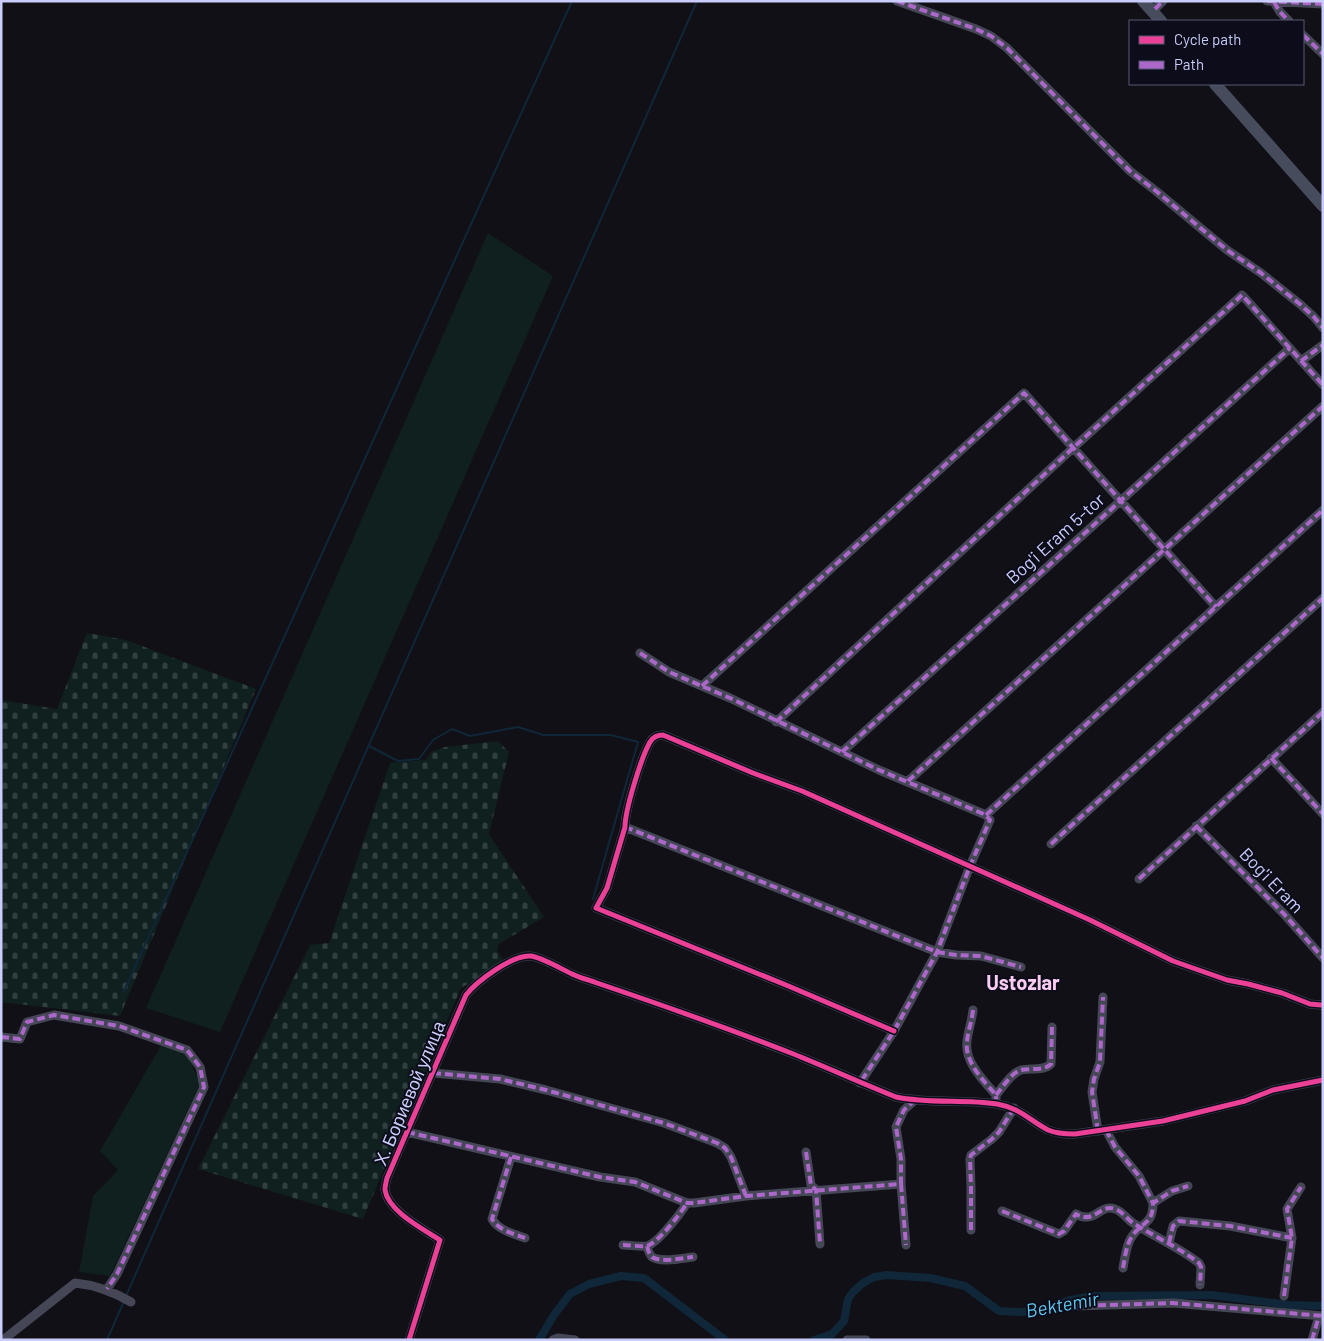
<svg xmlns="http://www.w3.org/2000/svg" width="1324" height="1341" font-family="Barlow,sans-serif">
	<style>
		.grass { fill: #10201e }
		.cemetery { fill: url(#cemetery-stones) }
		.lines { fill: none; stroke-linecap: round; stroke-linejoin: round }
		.stream { stroke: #0f2738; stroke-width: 2 }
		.canal { stroke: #0f2738; stroke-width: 8 }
		.street { stroke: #454757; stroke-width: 9 }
		.secondary { stroke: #474c5d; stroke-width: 12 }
		.quiet { stroke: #ac68c9; stroke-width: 4; stroke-dasharray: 8 4; stroke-linecap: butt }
		.cycleway-casing { stroke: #0c0c1a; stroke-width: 8 }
		.cycleway { stroke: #ea4096; stroke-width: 5 }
		.labels { text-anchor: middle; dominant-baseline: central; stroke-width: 4; stroke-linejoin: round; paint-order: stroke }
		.street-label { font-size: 18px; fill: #cacdfa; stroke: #0c0c1a }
		.water-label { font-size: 19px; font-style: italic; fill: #61caf1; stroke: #0c0c1a }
		.quarter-label { font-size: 20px; font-weight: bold; fill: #fbccf2; stroke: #0c0c1a }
	</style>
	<defs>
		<pattern id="cemetery-stones" width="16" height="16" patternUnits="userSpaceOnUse" patternTransform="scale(1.25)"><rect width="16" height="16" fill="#10201e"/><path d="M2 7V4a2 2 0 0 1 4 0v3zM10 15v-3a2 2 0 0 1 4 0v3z" fill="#313f40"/></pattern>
	</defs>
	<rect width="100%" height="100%" fill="#101016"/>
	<path class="grass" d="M488 233 553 276 220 1032 146 1008Z
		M163 1042 188 1056 200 1084 110 1276 79 1272 93 1196 118 1170 100 1151Z"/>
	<path class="cemetery" d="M87 633 126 640 256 689 120 1016 1 1002V700L57 709Z
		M498 741 509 752 489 834 544 917 499 944 497 950 505 963 461 988 363 1219 198 1169 310 945 329 943 390 763 426 760 431 752 445 747Z"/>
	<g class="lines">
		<path class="stream" d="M369 746 398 761 419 759 433 740 452 729 470 736 518 727 543 735H611L638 742 593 899
			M124 991 572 1
			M126 1296 697 1
			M107 1340 124 1301"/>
		<path class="canal" d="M539 1340 554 1315 570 1294 589 1284 621 1276 644 1278 725 1340
			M814 1340 832 1334 844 1321 848 1299 853 1292 863 1283 874 1277 887 1275 930 1278 965 1286 999 1311 1020 1312 1038 1311 1070 1300 1092 1296 1211 1295 1290 1305 1323 1306"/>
		<path class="street" d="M897 1 976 29 991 36 1007 48 1130 171 1156 191 1227 250 1261 273 1301 305 1314 317 1323 328
			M1267 1 1323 4
			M1274 2 1280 12 1289 21
			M1155 9 1163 1
			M1303 35 1323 54
			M1301 361 1323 345
			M640 653 669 672 730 698 879 770 986 815 990 820 970 866 937 952 894 1031 860 1083
			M702 686 1024 393 1216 607
			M776 722 1073 448 1242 295 1323 385
			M842 752 1290 348
			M1271 758 1323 814
			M908 781 1323 406
			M986 815 1323 510
			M1196 826 1284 914 1323 958
			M625 827 937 952 956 955 981 956 1021 967
			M1051 844 1323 598
			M1139 879 1323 712
			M973 1010C972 1021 968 1031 967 1041 964 1062 984 1081 996 1095V1099
			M894 1031 786 985 596 908 607 888 625 827C625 810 641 758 650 742 653 737 657 735 663 735L753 773 802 791 1090 920 1173 961 1227 980 1248 984 1282 993 1310 1004 1321 1005
			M1 1037 20 1039 27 1022 54 1015 119 1026 187 1050 200 1067 204 1087 117 1274 107 1289
			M433 1073 500 1079 546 1090 664 1123 717 1143 725 1148 731 1157 746 1196
			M996 1095C1003 1087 1011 1073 1021 1070 1031 1068 1044 1071 1051 1064L1052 1027
			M1106 1130 1115 1147 1139 1176 1153 1203
			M1098 1131 1092 1092 1094 1079 1100 1062 1103 997
			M407 1132 600 1177 635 1182 687 1203H694L746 1196 901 1184V1159L896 1127 904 1110 914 1101
			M806 1152 811 1185 816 1190 820 1244
			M511 1157 492 1219C498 1230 514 1234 525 1238
			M901 1184 906 1245
			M1002 1211 1059 1234 1064 1231 1076 1214C1095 1225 1100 1203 1115 1209 1122 1211 1127 1219 1133 1223 1155 1237 1178 1247 1199 1263L1201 1267 1200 1285
			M971 1230V1187L970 1159 971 1155 992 1139 999 1132 1014 1108
			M1169 1243 1173 1226 1179 1221 1230 1226 1292 1238
			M623 1245C630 1245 640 1247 647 1246 658 1243 681 1213 687 1203
			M647 1246C648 1250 649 1254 652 1257 661 1263 683 1258 693 1257
			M1123 1268C1125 1258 1126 1246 1131 1238 1141 1221 1153 1226 1153 1203L1172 1191 1188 1186
			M1284 1296 1292 1238 1287 1209 1301 1187
			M1074 1306 1173 1303 1323 1316
			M3 1340 75 1283C96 1285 112 1291 131 1302
			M409 1340 440 1240C423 1229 388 1211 385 1190 385 1187 386 1182 387 1178L466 995C477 981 512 955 530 956 542 957 561 969 572 974 580 978 589 980 597 983 662 1005 727 1028 791 1053 826 1067 861 1083 896 1097 929 1104 963 1099 997 1104 1020 1108 1029 1120 1048 1130 1057 1134 1066 1134 1075 1134L1163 1121 1245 1101 1273 1090 1323 1080
			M553 1340 558 1338 575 1340
			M847 1340H866
			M1312 1340 1319 1316"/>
		<path class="secondary" d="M1143 1 1161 21
			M1215 84 1323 206"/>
		<path class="quiet" d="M897 1 976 29 991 36 1007 48 1130 171 1156 191 1227 250 1261 273 1301 305 1314 317 1323 328
			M1267 1 1323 4
			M1274 2 1280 12 1289 21
			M1155 9 1163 1
			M1303 35 1323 54
			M1301 361 1323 345
			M640 653 669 672 730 698 879 770 986 815 990 820 970 866 937 952 894 1031 860 1083
			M702 686 1024 393 1216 607
			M776 722 1073 448 1242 295 1323 385
			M842 752 1290 348
			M1271 758 1323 814
			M908 781 1323 406
			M986 815 1323 510
			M1196 826 1284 914 1323 958
			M625 827 937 952 956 955 981 956 1021 967
			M1051 844 1323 598
			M1139 879 1323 712
			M973 1010C972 1021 968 1031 967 1041 964 1062 984 1081 996 1095V1099
			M1 1037 20 1039 27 1022 54 1015 119 1026 187 1050 200 1067 204 1087 117 1274 107 1289
			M433 1073 500 1079 546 1090 664 1123 717 1143 725 1148 731 1157 746 1196
			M996 1095C1003 1087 1011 1073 1021 1070 1031 1068 1044 1071 1051 1064L1052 1027
			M1106 1130 1115 1147 1139 1176 1153 1203
			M1098 1131 1092 1092 1094 1079 1100 1062 1103 997
			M407 1132 600 1177 635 1182 687 1203H694L746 1196 901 1184V1159L896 1127 904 1110 914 1101
			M806 1152 811 1185 816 1190 820 1244
			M511 1157 492 1219C498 1230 514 1234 525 1238
			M901 1184 906 1245
			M1002 1211 1059 1234 1064 1231 1076 1214C1095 1225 1100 1203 1115 1209 1122 1211 1127 1219 1133 1223 1155 1237 1178 1247 1199 1263L1201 1267 1200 1285
			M971 1230V1187L970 1159 971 1155 992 1139 999 1132 1014 1108
			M1169 1243 1173 1226 1179 1221 1230 1226 1292 1238
			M623 1245C630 1245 640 1247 647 1246 658 1243 681 1213 687 1203
			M647 1246C648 1250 649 1254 652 1257 661 1263 683 1258 693 1257
			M1123 1268C1125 1258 1126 1246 1131 1238 1141 1221 1153 1226 1153 1203L1172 1191 1188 1186
			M1284 1296 1292 1238 1287 1209 1301 1187
			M1074 1306 1173 1303 1323 1316
			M1312 1340 1319 1316"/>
		<g class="cycleway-casing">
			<path id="cycleway" d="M894 1031 786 985 596 908 607 888 625 827C625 810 641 758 650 742 653 737 657 735 663 735L753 773 802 791 1090 920 1173 961 1227 980 1248 984 1282 993 1310 1004 1321 1005
				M409 1340 440 1240C423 1229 388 1211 385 1190 385 1187 386 1182 387 1178L466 995C477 981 512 955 530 956 542 957 561 969 572 974 580 978 589 980 597 983 662 1005 727 1028 791 1053 826 1067 861 1083 896 1097 929 1104 963 1099 997 1104 1020 1108 1029 1120 1048 1130 1057 1134 1066 1134 1075 1134L1163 1121 1245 1101 1273 1090 1323 1080"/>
		</g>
		<use href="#cycleway" class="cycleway"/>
	</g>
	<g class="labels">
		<g class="street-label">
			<text transform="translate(1055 538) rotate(-42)">Bog'i Eram 5-tor</text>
			<text transform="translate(1272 880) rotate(46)">Bog'i Eram</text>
			<text transform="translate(409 1093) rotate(-67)">Х. Бориевой улица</text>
		</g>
		<g class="water-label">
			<text transform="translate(1062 1304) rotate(-10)">Bektemir</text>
		</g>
		<g class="quarter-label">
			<text x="1023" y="982">Ustozlar</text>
		</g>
	</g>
	<rect width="1324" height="1341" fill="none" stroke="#cacdfa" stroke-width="5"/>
	<rect x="1129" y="20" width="175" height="65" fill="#0c0c1a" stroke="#585974"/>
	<rect x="1139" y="36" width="25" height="8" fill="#ea4096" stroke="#585974"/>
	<text x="1174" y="45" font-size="15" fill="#cacdfa">Cycle path</text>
	<rect x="1139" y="61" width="25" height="8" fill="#ac68c9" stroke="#585974"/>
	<text x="1174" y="70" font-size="15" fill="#cacdfa">Path</text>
</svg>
